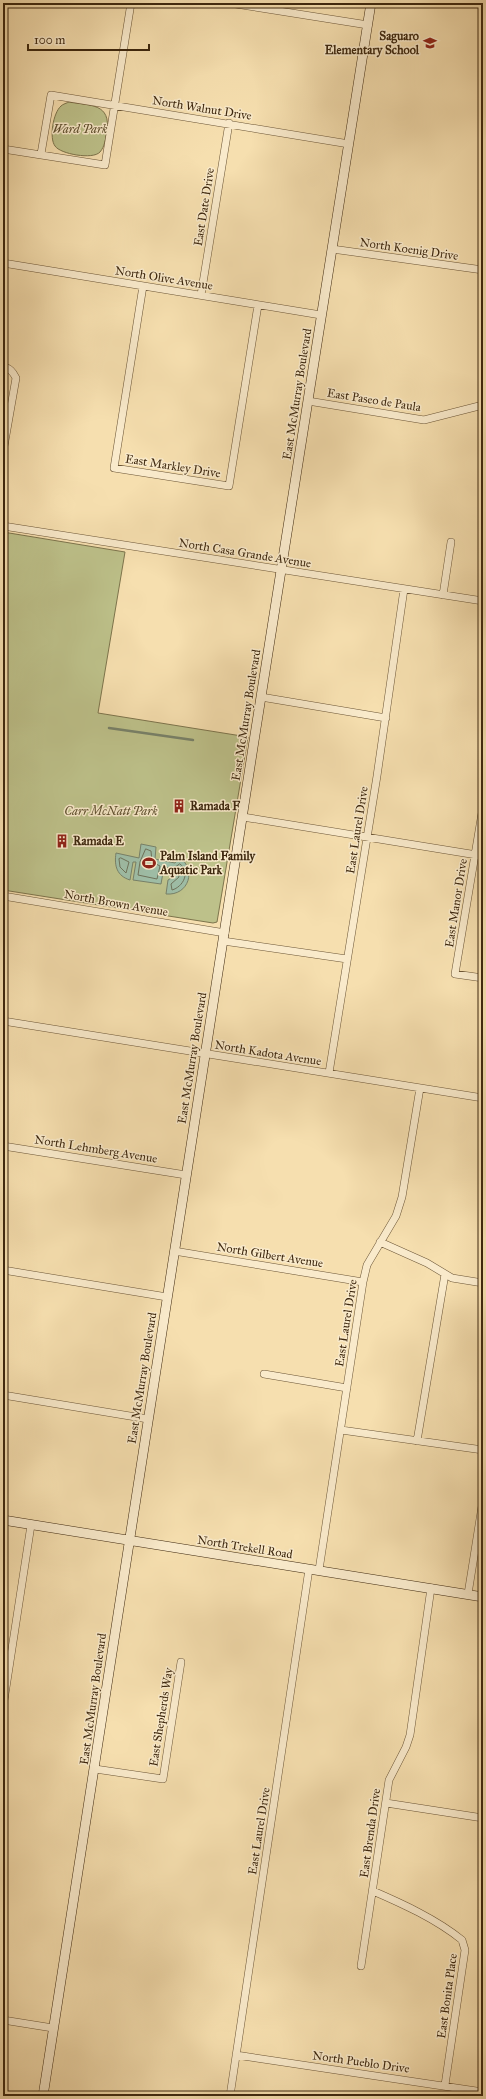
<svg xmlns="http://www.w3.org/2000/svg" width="486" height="2099" font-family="'IM FELL Great Primer',serif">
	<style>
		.green { fill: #bdc18a; stroke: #7d744c }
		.water { fill: #9ebda6; stroke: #778169 }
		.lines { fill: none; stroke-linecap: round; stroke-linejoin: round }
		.shore { stroke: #6e725a; stroke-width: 1 }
		.stream { stroke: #778169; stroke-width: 2.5 }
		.street-casing { stroke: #6b5536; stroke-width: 8 }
		.secondary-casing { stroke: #3d270e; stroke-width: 10 }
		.street { stroke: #f9eacb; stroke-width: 7 }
		.secondary { stroke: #f9eacb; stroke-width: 9 }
		.labels { text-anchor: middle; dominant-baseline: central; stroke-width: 3; stroke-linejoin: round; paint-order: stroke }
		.poi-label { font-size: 12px; font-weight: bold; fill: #3d270e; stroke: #f9eacb; text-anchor: start }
		.street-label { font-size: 12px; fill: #3d270e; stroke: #f9eacb }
		.park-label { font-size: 12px; font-style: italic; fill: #5d4e2d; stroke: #f9eacb }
	</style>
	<rect width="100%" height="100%" fill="#f6dfaf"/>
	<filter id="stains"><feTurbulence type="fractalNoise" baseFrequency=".005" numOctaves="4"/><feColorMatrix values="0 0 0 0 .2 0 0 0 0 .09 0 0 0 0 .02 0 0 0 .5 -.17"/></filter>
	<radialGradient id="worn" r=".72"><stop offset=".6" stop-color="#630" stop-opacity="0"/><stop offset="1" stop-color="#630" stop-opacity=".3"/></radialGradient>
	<path class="green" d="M69 102C91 106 111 103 107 132 105 140 105 146 100 152 93 160 60 154 55 146 49 138 53 113 61 106 63 104 67 103 69 102Z
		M3 532 125 552 98 713 248 737 217 922 213 923 3 890Z"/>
	<path class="water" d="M141 844 156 847 155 859 175 863 179 857C197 869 189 896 166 894L168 880 175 876 171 868 164 867 161 884 133 880 136 862H133L130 880C117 876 114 866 116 853L139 858Z"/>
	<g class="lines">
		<path class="shore" d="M146 849 151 851 152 862 160 866 157 879 138 875 140 862Z
			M121 858 129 862 126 873 120 867 119 859Z
			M180 864C191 872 183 887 172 890L171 884 179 877 176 867Z"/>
		<path class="stream" d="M109 728 193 740"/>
		<g class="street-casing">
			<path id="street" d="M229 3 368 25
				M3 149 105 165 131 3
				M41 154 51 95 349 144
				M332 249 483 270
				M3 263 321 315
				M143 286 114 468 229 486 258 305
				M201 295 229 123
				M3 367C10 368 13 372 16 378L3 452
				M308 401 424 420 479 406 483 407
				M3 526 483 601
				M443 595 451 542
				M261 697 386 718
				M483 807 455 974 483 978
				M243 817 483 856
				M3 896 225 933
				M223 941 347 959
				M3 1021 483 1098
				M329 1073 377 776 404 589
				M3 1146 186 1175
				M380 1242 427 1263 452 1278 483 1283
				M174 1251 363 1282
				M3 1270 167 1297
				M264 1374 347 1388
				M3 1395 148 1419
				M341 1430 483 1450
				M417 1441 445 1274
				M319 1570 363 1282 367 1265 396 1216 402 1197 420 1088
				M468 1594 483 1500
				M3 1707 31 1525
				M95 1769 163 1779 181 1662
				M386 1803 483 1818
				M373 1891C403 1904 436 1919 462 1940L465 1950 445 2085
				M361 1966 389 1780 406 1747 410 1735 431 1588
				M3 2020 53 2028
				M236 2055 483 2092
				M230 2096 309 1569"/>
		</g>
		<g class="secondary-casing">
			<path id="secondary" d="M3 1520 483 1597
				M43 2096 254 741 371 3"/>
		</g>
		<use href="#street" class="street"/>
		<use href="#secondary" class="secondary"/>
	</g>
	<defs>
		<g id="school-bare" transform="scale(1.08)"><path d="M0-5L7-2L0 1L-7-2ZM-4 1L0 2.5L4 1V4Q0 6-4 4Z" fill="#8f2418" stroke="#f9eacb" stroke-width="2.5" paint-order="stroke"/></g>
		<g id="building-bare" transform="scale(1.08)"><path d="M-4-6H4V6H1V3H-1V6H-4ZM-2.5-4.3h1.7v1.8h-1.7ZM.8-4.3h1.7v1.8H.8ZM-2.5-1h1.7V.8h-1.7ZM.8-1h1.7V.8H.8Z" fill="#8f2418" stroke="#f9eacb" stroke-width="2.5" paint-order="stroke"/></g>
		<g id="stadium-bare" transform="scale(1.08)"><path d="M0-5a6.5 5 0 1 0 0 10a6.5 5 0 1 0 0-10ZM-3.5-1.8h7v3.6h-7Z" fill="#8f2418" stroke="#f9eacb" stroke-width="2.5" paint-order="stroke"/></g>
	</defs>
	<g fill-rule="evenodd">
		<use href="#school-bare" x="430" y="43"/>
		<use href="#building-bare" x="179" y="806"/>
		<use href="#building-bare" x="62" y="841"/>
		<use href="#stadium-bare" x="149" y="863"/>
	</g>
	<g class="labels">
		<g class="poi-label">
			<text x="419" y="36" text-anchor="end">Saguaro<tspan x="419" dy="14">Elementary School</tspan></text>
			<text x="190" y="806">Ramada F</text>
			<text x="73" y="841">Ramada E</text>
			<text x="160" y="856">Palm Island Family<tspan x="160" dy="14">Aquatic Park</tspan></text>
		</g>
		<g class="street-label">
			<text transform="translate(202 108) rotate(9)">North Walnut Drive</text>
			<text transform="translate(204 207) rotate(-81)">East Date Drive</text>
			<text transform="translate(409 249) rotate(8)">North Koenig Drive</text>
			<text transform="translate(164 278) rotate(9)">North Olive Avenue</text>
			<text transform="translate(297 394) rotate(-81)">East McMurray Boulevard</text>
			<text transform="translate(374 400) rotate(9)">East Paseo de Paula</text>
			<text transform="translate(173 466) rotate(9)">East Markley Drive</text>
			<text transform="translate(245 553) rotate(9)">North Casa Grande Avenue</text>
			<text transform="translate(246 715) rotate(-81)">East McMurray Boulevard</text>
			<text transform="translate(357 830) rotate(-81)">East Laurel Drive</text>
			<text transform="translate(116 903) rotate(10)">North Brown Avenue</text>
			<text transform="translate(456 903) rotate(-81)">East Manor Drive</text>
			<text transform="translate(268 1053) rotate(9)">North Kadota Avenue</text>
			<text transform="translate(192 1058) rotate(-81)">East McMurray Boulevard</text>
			<text transform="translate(96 1149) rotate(9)">North Lehmberg Avenue</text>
			<text transform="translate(270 1255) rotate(9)">North Gilbert Avenue</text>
			<text transform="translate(346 1323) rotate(-81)">East Laurel Drive</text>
			<text transform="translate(142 1378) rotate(-81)">East McMurray Boulevard</text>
			<text transform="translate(245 1547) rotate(9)">North Trekell Road</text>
			<text transform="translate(93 1699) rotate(-82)">East McMurray Boulevard</text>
			<text transform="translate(161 1717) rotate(-81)">East Shepherds Way</text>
			<text transform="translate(259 1831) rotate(-81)">East Laurel Drive</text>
			<text transform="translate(370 1833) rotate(-82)">East Brenda Drive</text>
			<text transform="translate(447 1996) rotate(-82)">East Bonita Place</text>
			<text transform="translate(361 2062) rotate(8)">North Pueblo Drive</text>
		</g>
		<g class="park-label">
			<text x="80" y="129">Ward Park</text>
			<text x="111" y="811">Carr McNatt Park</text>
		</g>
	</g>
	<rect width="486" height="2099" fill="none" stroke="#f6dfaf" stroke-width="16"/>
	<rect x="4" y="4" width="478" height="2091" fill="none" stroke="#3d270e" stroke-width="2"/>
	<rect x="8" y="8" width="470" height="2083" fill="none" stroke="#3d270e"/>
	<path d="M28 44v6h121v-6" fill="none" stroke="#3d270e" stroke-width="2"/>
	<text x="34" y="44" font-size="12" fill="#3d270e" stroke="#f9eacb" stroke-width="3" paint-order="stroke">100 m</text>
	<rect width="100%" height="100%" filter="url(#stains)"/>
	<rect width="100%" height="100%" fill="url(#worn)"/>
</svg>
